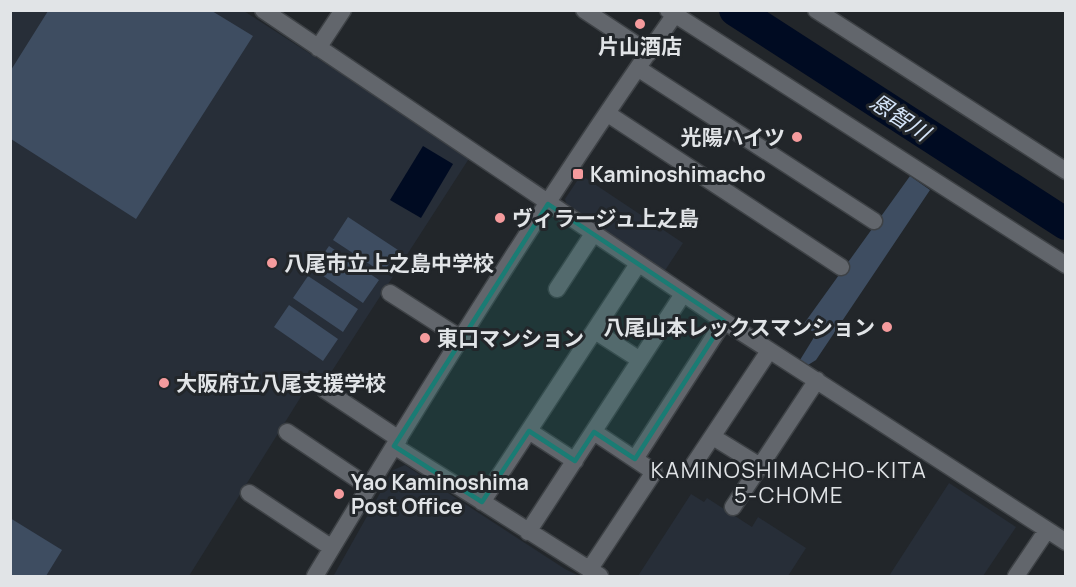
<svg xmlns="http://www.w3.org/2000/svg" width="1076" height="587" font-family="Manrope,'Noto Sans JP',sans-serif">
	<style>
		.built { fill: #272e38 }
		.green { fill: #3e4d61 }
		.water { fill: #000b22 }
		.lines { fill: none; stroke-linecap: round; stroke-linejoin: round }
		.river { stroke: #000b22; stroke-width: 32 }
		.minor-casing { stroke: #3e4246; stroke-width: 19 }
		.minor { stroke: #62666c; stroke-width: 16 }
		.marked { fill: #1a7c74; fill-opacity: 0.2; stroke: #1a7c74; stroke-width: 4.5; stroke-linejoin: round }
		.poi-dot { fill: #f59b9d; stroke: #22262a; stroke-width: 2 }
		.labels { text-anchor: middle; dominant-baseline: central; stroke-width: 6; stroke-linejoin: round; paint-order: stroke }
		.poi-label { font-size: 21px; font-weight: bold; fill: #e1e4e7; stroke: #22262a; text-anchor: start }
		.water-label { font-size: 22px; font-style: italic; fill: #d5e5fa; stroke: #22262a }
		.neighbourhood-label { font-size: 22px; letter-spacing: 1.5px; fill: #e1e4e7; stroke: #22262a }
	</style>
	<rect width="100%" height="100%" fill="#22262a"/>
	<path class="built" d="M10 11H244L470 157 332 371 302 395 189 576H11Z
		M581 175 683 243 664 272 567 206 565 199Z
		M405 465 565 569 579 576H336L334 575 393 470Z
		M949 483 1016 527 983 576H889Z
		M691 494 704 502 707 498 752 527 758 517 806 548 788 576H638Z"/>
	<path class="green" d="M48 11H212L253 36 136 219 11 139V70Z
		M910 176 930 190 816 360 808 365 800 360 816 334 803 325Z
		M348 217 398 250 383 273 333 240Z
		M329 246 379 280 363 303 313 269Z
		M308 276 358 309 343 332 293 298Z
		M289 305 338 339 323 361 274 327Z
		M10 518 62 550 46 576H11Z"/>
	<path class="water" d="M423 146 453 164 421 218 390 200Z"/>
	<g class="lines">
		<path class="river" d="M735 10 1066 224"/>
		<g class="minor-casing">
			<path id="minor" d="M263 10 724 321 1066 542
				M584 10 649 53
				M668 10 1066 265
				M816 10 1066 171
				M318 48 343 10
				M639 69 874 221
				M608 114 841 267
				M557 289 593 234
				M390 293 462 339
				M595 331 640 360
				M325 390 399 439
				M529 431 575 461
				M287 432 369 487
				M713 437 760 466
				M394 446 600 576
				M635 459 724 321
				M690 470 769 351
				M249 493 332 548
				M482 502 638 264
				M733 507 817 380
				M528 532 683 294
				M589 570 654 472 594 432
				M315 576C430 385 549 193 678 10
				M1016 576 1047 530"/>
		</g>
		<use href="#minor" class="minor"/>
	</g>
	<path class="marked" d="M548 204 724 321 635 459 594 432 575 461 529 431 482 502 394 446Z"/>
	<g class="poi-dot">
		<circle cx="640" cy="24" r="6"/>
		<circle cx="797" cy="137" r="6"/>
		<rect x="572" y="168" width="12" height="12" rx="3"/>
		<circle cx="500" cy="218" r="6"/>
		<circle cx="272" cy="263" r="6"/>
		<circle cx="887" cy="327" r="6"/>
		<circle cx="425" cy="338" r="6"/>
		<circle cx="164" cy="383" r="6"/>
		<circle cx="339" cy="494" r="6"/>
	</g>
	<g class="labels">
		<g class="poi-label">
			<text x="640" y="46" text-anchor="middle">片山酒店</text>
			<text x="785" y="137" text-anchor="end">光陽ハイツ</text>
			<text x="590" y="174">Kaminoshimacho</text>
			<text x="512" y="218">ヴィラージュ上之島</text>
			<text x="284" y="263">八尾市立上之島中学校</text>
			<text x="875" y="327" text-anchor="end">八尾山本レックスマンション</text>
			<text x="437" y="338">東口マンション</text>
			<text x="176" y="383">大阪府立八尾支援学校</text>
			<text x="351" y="482">Yao Kaminoshima<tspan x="351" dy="24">Post Office</tspan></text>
		</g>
		<g class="water-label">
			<text transform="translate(900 117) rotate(33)">恩智川</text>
		</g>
		<g class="neighbourhood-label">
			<text x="789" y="470">KAMINOSHIMACHO-KITA<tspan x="789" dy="25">5-CHOME</tspan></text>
		</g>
	</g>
	<rect width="1076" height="587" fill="none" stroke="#e1e4e7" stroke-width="24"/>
</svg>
